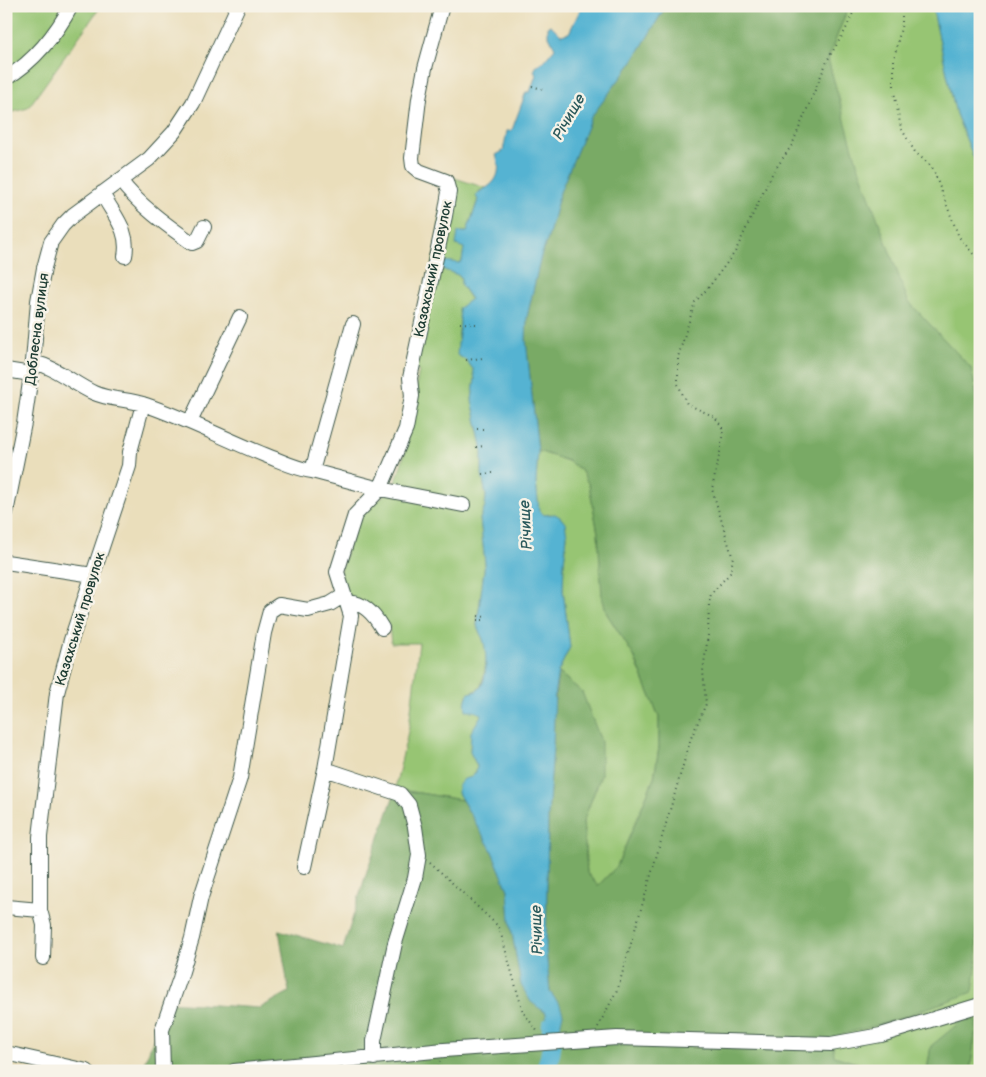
<svg xmlns="http://www.w3.org/2000/svg" width="986" height="1077" font-family="'Balsamiq Sans',sans-serif">
	<style>
		.green { fill: #97c573; stroke: #5b8154 }
		.forest { fill: #79aa65; stroke: #4c744c }
		.water { fill: #54b3d2; stroke: #3a7883 }
		.lines { fill: none; stroke-linecap: round; stroke-linejoin: round }
		.river { stroke: #54b3d2; stroke-width: 19 }
		.minor-casing { stroke: #3d5548; stroke-width: 16 }
		.path { stroke: #3d5548; stroke-width: 2; stroke-dasharray: 1 4; stroke-linecap: butt }
		.minor { stroke: #fff; stroke-width: 14 }
		.labels { text-anchor: middle; dominant-baseline: central; stroke-width: 5; stroke-linejoin: round; paint-order: stroke }
		.street-label { font-size: 14px; fill: #1f3d34; stroke: #f7f3e8 }
		.water-label { font-size: 15px; font-style: italic; fill: #2c5a5c; stroke: #f7f3e8 }
	</style>
	<rect width="100%" height="100%" fill="#f7f3e8"/>
	<filter id="ink" filterUnits="userSpaceOnUse"><feTurbulence type="fractalNoise" baseFrequency=".02" numOctaves="2"/><feDisplacementMap in="SourceGraphic" scale="10" xChannelSelector="R" yChannelSelector="G"/><feConvolveMatrix kernelMatrix="1 2 1 2 8 2 1 2 1" color-interpolation-filters="sRGB"/></filter>
	<filter id="wash" filterUnits="userSpaceOnUse"><feTurbulence type="fractalNoise" baseFrequency=".0096" numOctaves="4" result="noise"/><feDisplacementMap in="SourceGraphic" scale="20" xChannelSelector="R" yChannelSelector="G"/><feGaussianBlur stdDeviation="1.12" result="paint"/><feColorMatrix in="noise" values="0 0 0 0 0 0 0 0 0 0 0 0 0 0 0 0 0 1.4 0 .05"/><feComposite in="paint" operator="in"/></filter>
	<g filter="url(#wash)">
		<rect width="100%" height="100%" fill="#eadebb"/>
		<path class="green" d="M6 6H101L28 108 6 114Z
			M850 6H932L956 114 980 173V1071H970L977 1021 931 1046 927 1071H866L863 1065 833 1056 645 305 828 59 847 10Z
			M445 175 486 188 479 191 478 199 467 232H458L464 248 462 261 459 263 444 261 442 269 458 275 461 279V285L471 300 459 308 460 323 458 339 466 360 473 369 475 379 472 400 482 446V474L486 496 485 506 480 519 485 563 477 625C478 631 481 634 483 639 489 654 485 674 480 688L467 695 465 704 482 714 471 733 470 752 477 766 476 772 458 793 462 800 395 789 409 727 419 643H391L389 626 381 617 347 596 340 572 357 519 395 485 405 452 419 370 407 369 437 242Z
			M538 451 568 461 581 470 589 485 598 533 607 614 634 656 659 717V748L654 778 617 866 598 886 587 873 583 821 601 775 582 692 558 672 570 647 563 590 564 562 567 536 551 514 544 515 539 510 536 482Z"/>
		<path class="forest" d="M666 6H850L847 10 828 59 857 163 908 301 971 368 980 411V924L976 930 977 960 973 992 888 1022 833 1037 834 1056 863 1065 866 1071H141L168 1002 260 1008 289 992 279 930 343 949 367 871 394 795 395 789 462 800 491 849 508 890 510 921 521 985 537 1005 546 1013 549 1034 560 1005 550 992 546 950 548 816 553 747 554 707 558 672 582 692 601 741V775L583 822 587 873 598 886 617 866 654 778 659 748V717L634 656 607 614 602 597 598 533 589 485 581 470 568 461 538 451 526 340 527 317 541 256 548 238 560 192 591 117 633 61Z
			M965 1018 977 1021 970 1071H927L931 1046Z"/>
		<path class="water" d="M582 6H666L633 61 591 117 560 192 548 238 541 256 527 317 526 340 538 451 536 482 539 510 544 515 555 514 560 517 565 523 567 536 564 562 563 590 570 647 558 672 555 689 553 747 548 816 546 950 550 992 560 1005 563 1014 558 1036 549 1034 546 1013 531 1002 521 985 510 921 508 890 491 849 458 793V786L464 779 472 777 476 772 477 766 470 752 471 732 482 714 474 711H466C465 705 465 698 469 693 473 692 477 692 480 688 487 680 487 653 484 643 483 636 478 632 477 625L485 563 480 519 485 506 486 496 482 474V446L472 400 475 379 473 369 466 360 457 355 460 323 459 308 471 299 461 285V278L458 275 442 269 441 265 444 261 459 263 462 261 464 248 456 245 458 232H467L478 200 476 196C480 190 484 190 489 186 500 178 500 166 496 155L503 151 507 131 512 130 526 92H530L536 75 534 71 537 65 545 60 555 48 548 34V26L551 25 561 35 569 33Z
			M932 6H980V173L956 114Z"/>
		<g class="lines">
			<path class="river" d="M545 1071C551 1056 554 1041 551 1026"/>
		</g>
	</g>
	<g filter="url(#ink)">
		<g class="lines">
			<g class="minor-casing">
				<path id="minor" d="M6 78C33 63 57 33 71 6
					M120 180C137 204 168 226 192 243L197 241 204 227
					M102 193C113 215 130 230 125 256
					M33 362C58 368 72 383 94 393 110 400 129 399 146 405 187 419 225 439 265 455 281 461 296 469 312 471L380 489 463 505
					M6 370 31 374
					M190 422 240 317
					M312 471 353 324
					M6 513 24 423 33 362 38 301 44 268 51 242 63 225 73 215 149 159 174 132 193 103 238 6
					M6 562 93 575
					M347 603C363 601 375 616 382 628
					M325 769 400 794 409 805 415 827 419 855 415 878 395 943 374 1041V1058
					M304 867 325 769 351 616 337 572 355 515 380 489 406 429 412 396 410 378 445 216 449 192 446 181 419 171 413 166 412 158 419 99 425 68 442 6
					M6 907 40 910
					M43 958 44 925 40 910V837L57 693 71 640 129 466 130 452 143 404
					M6 1053 87 1071
					M163 1071 162 1030 180 978 192 938 201 897 240 778 264 633 270 611 279 605 308 610 330 604 343 596
					M234 1071 444 1050 617 1038 831 1044 881 1035 980 1005"/>
			</g>
			<path class="path" d="M902 6V23L894 59V92L901 128 915 152 932 167 959 237 980 262
				M532 86 542 89
				M460 323 477 324
				M466 360 483 358
				M477 429H483
				M476 447 485 446
				M482 474 493 473
				M6 537 10 525
				M478 616 486 617
				M477 620H486
				M430 862 499 927 523 1012 538 1032
				M598 1027 618 988 691 738 706 704 703 671 708 635 709 603 711 594 730 573 733 559 712 489 723 438 722 427 715 417 687 404 678 384V357L695 302 708 288 735 252 772 174 792 145 828 59 845 31 856 6
				M437 1071 440 1061"/>
			<use href="#minor" class="minor"/>
		</g>
	</g>
	<g class="labels">
		<g class="street-label">
			<text transform="translate(433 269) rotate(-78)">Казахський провулок</text>
			<text transform="translate(37 329) rotate(-83)">Доблесна вулиця</text>
			<text transform="translate(80 619) rotate(-73)">Казахський провулок</text>
		</g>
		<g class="water-label">
			<text transform="translate(569 117) rotate(-60)">Річище</text>
			<text transform="translate(526 525) rotate(-93)">Річище</text>
			<text transform="translate(537 930) rotate(-92)">Річище</text>
		</g>
	</g>
	<rect width="986" height="1077" fill="none" stroke="#f7f3e8" stroke-width="25"/>
</svg>
